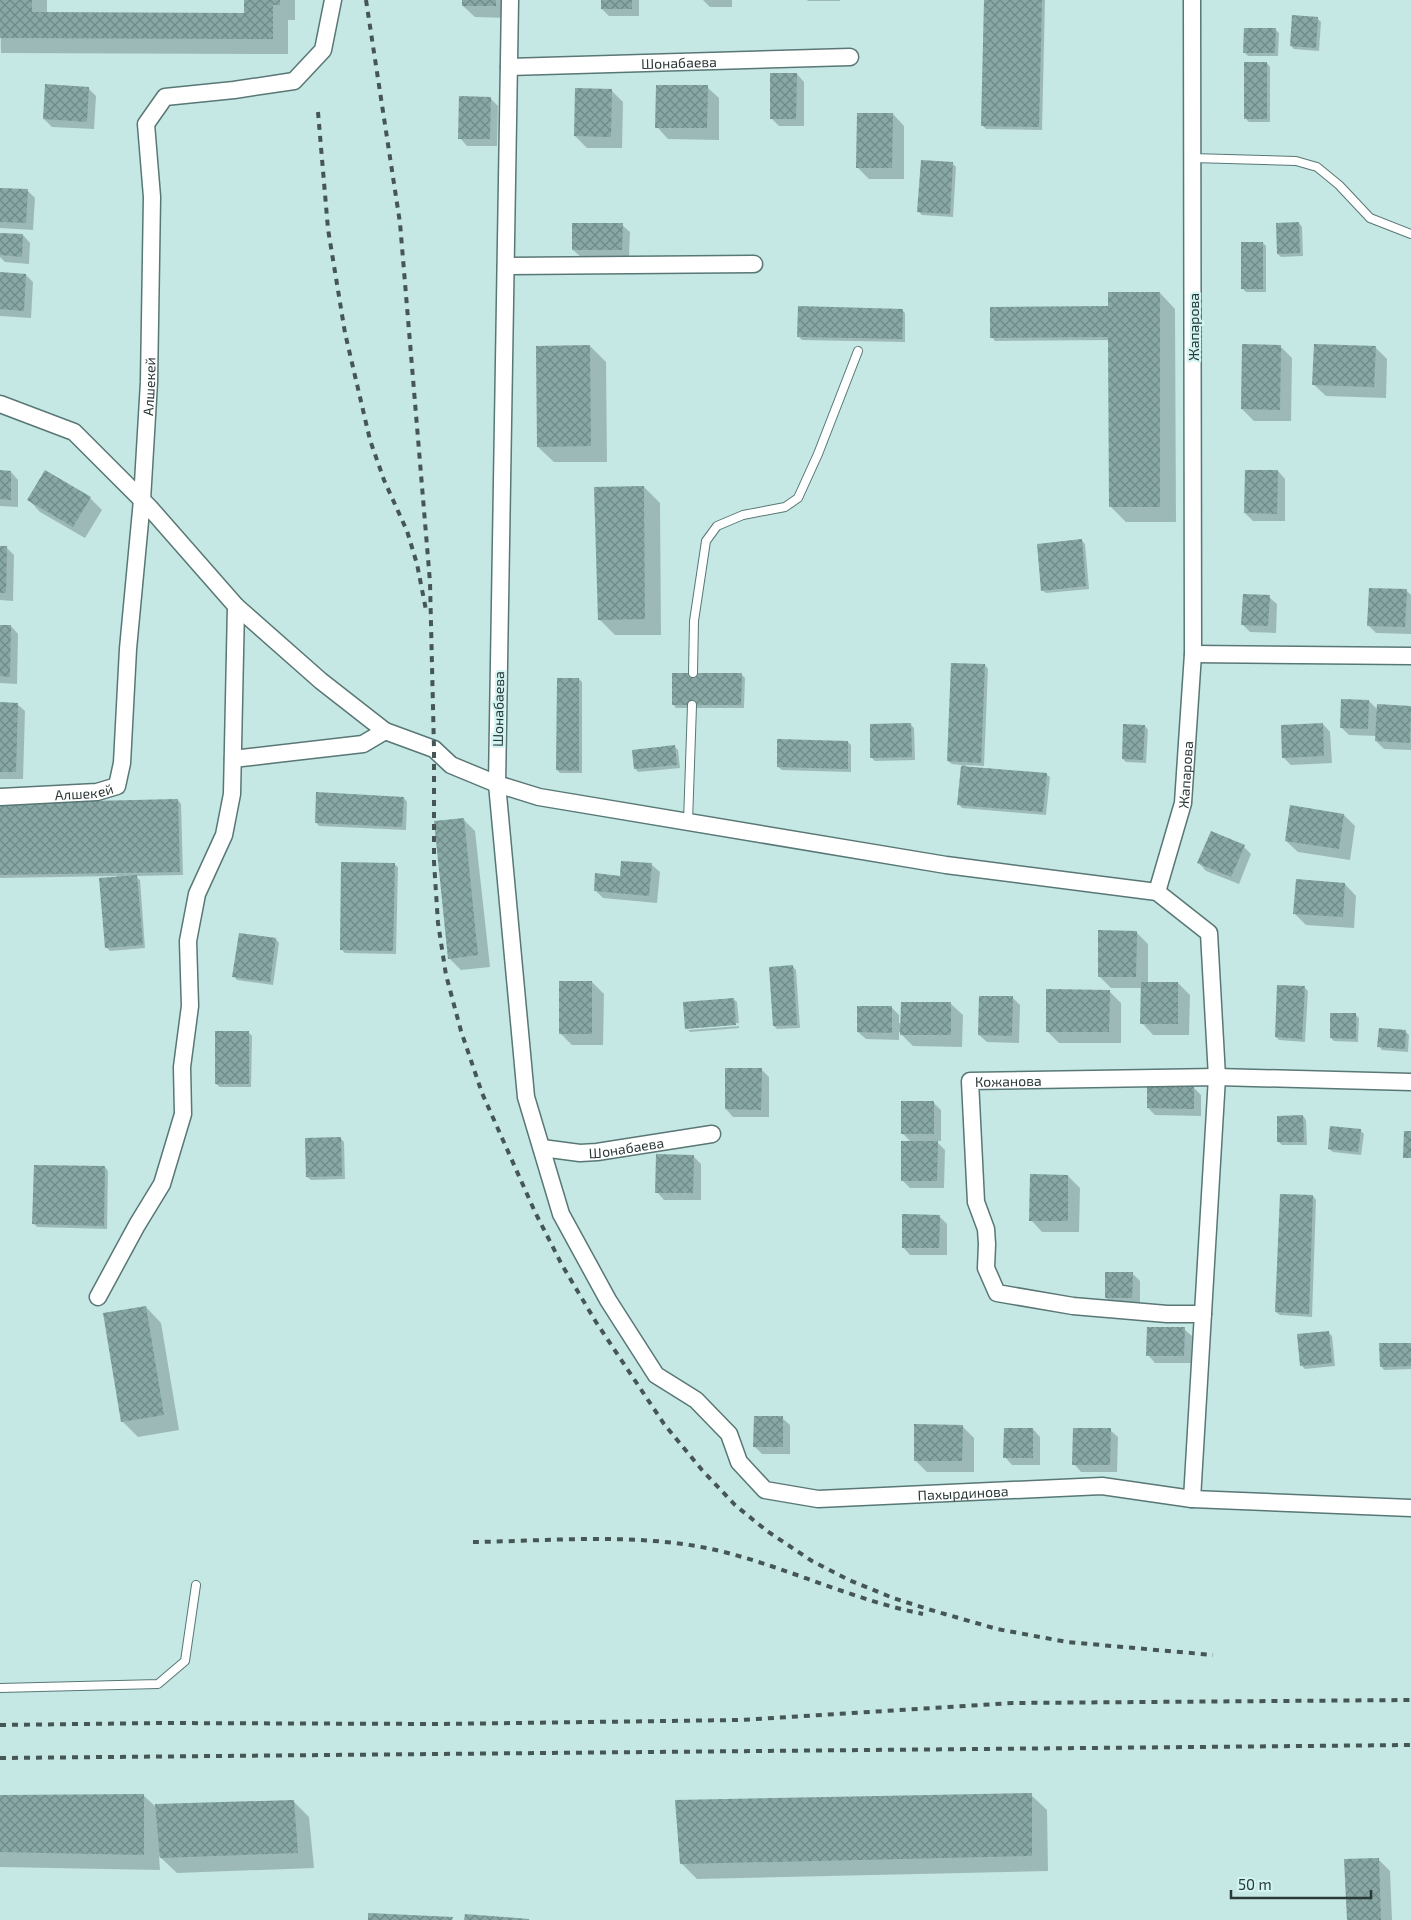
<svg xmlns="http://www.w3.org/2000/svg" width="1411" height="1920" font-family="'Exo 2',sans-serif">
	<style>
		.shadow { fill: #0003 }
		.building { fill: url(#building-cross-hatch) }
		.lines { fill: none; stroke-linecap: round; stroke-linejoin: round }
		.lane-casing { stroke: #587775; stroke-width: 10 }
		.street-casing { stroke: #587775; stroke-width: 19 }
		.lane { stroke: #fff; stroke-width: 8 }
		.street { stroke: #fff; stroke-width: 16 }
		.rail { stroke: #455655; stroke-width: 4; stroke-dasharray: 6 6; stroke-linecap: butt }
		.labels { text-anchor: middle; dominant-baseline: central; stroke-width: 4.5; stroke-linejoin: round; paint-order: stroke }
		.street-label { font-size: 14px; fill: #2a3837; stroke: #d2f5f3 }
	</style>
	<defs>
		<pattern id="building-cross-hatch" width="8" height="8" patternUnits="userSpaceOnUse" patternTransform="scale(1.25)"><rect width="8" height="8" fill="#87a8a5"/><path d="M0 0l8 8M0 8l8-8" fill="none" stroke="#6f8a87"/></pattern>
	</defs>
	<rect width="100%" height="100%" fill="#c5e8e5"/>
	<path class="shadow" d="M0 0H47V14H246V0H295V20H288V54L1 53Z
		M464 0H507V18L475 17 463 6Z
		M602 0H639V16H609L602 9Z
		M703 0H732V7H710Z
		M807 0H840V1H808Z
		M985 0H1045L1042 130 986 129 983 126Z
		M1317 18 1321 22 1319 51 1294 49 1291 46Z
		M1276 30 1279 33 1278 56H1248L1244 52Z
		M1267 63 1270 67V122H1249L1245 118Z
		M797 74 804 82V126H779L771 118Z
		M707 87 719 98V140L668 139 657 127Z
		M88 88 96 96 94 129 52 127 44 119Z
		M611 90 623 102 622 148H587L575 136Z
		M490 98 498 106 497 146H467L460 138Z
		M893 114 904 126V179H869L857 167Z
		M953 164 956 167 953 217 922 215 918 211Z
		M0 189 28 191 35 198 33 230 0 228Z
		M1299 223 1302 227 1303 256 1281 257 1278 254Z
		M622 225 630 232 629 257H581L573 250Z
		M0 234 23 235 30 243 29 264 5 262 0 257Z
		M1263 243 1266 246V292H1246L1242 288Z
		M0 273 26 275 33 282 31 318 0 316Z
		M1160 293 1175 309 1176 522H1126L1110 506V340L995 341 992 337Z
		M902 310 905 313V342L802 340 799 337Z
		M590 346 606 362 607 462H554L538 447Z
		M1280 346 1292 358 1291 421H1254L1242 409Z
		M1375 347 1387 359 1386 398 1326 396 1314 385Z
		M1278 471 1285 479V521H1253L1245 513Z
		M0 472H11L18 480V507L0 506Z
		M644 487 660 503 661 635H615L599 619Z
		M90 498 102 510 85 538 40 512 29 500Z
		M1081 540 1085 544 1089 589 1046 593 1042 590Z
		M0 547 7 548 14 555 13 601 0 600Z
		M1407 591 1411 595V634L1376 633 1368 625Z
		M1269 597 1277 604 1276 633 1250 632 1242 624Z
		M0 626H11L18 634 17 684 0 683Z
		M985 665 988 669 984 766 966 765V767L1046 774 1050 777 1046 815 962 808 959 804 962 765 952 764 948 761Z
		M741 674 745 678 744 708H676L673 704Z
		M579 679 582 682V773H560L557 770Z
		M1369 701 1378 710V705L1411 707V750L1384 749 1376 741 1377 736 1349 735 1342 728Z
		M0 703 17 704 25 711 23 779H0Z
		M910 724 914 728 915 760 875 761 872 758Z
		M1323 724 1330 732 1332 763 1291 765 1283 757Z
		M1145 726 1148 730 1146 763 1126 762 1123 759Z
		M848 742 851 745V772L782 770 778 767Z
		M675 747 678 750 680 768 638 772 635 768Z
		M404 798 407 802 406 830 319 826 316 822Z
		M178 800 181 804 183 875 135 876 140 880 145 948 110 951 106 947 117 876 0 878V804Z
		M1344 815 1355 826 1350 860 1298 852 1286 841Z
		M463 819 475 831 490 967 461 970 449 958Z
		M1244 847 1251 854 1239 884 1206 871 1199 863Z
		M622 862 652 865 660 872 657 903 603 898 595 890 621 877Z
		M394 864 398 867 396 954 345 953 342 950Z
		M1345 884 1356 896 1354 928 1306 925 1294 913Z
		M1136 932 1148 944V983H1178L1190 995 1189 1035H1153L1142 1023V988H1111L1099 976Z
		M276 939 279 943 273 985 237 980 234 976Z
		M793 967 796 970 800 1028 777 1029 774 1026Z
		M592 982 604 994 603 1045H572L560 1033Z
		M1304 987 1308 991 1305 1042 1279 1040 1276 1037Z
		M1109 991 1121 1003V1043H1059L1047 1031Z
		M1012 997 1020 1005 1019 1043 987 1042 979 1035Z
		M733 999 737 1002 739 1023 688 1028V1030L687 1028 684 1003Z
		M951 1004 963 1015 962 1047 913 1046 899 1032V1040L866 1039 858 1032 891 1007 899 1015V1023H902Z
		M1355 1014 1359 1018 1358 1042 1334 1041 1331 1038Z
		M739 1026V1028L690 1032 688 1030Z
		M1405 1031 1409 1035 1408 1052 1382 1050 1379 1046Z
		M248 1032 252 1036 251 1087H220L216 1084Z
		M761 1069 769 1077V1117H733L726 1109Z
		M1193 1087 1201 1095V1116L1155 1115 1148 1108Z
		M934 1103 941 1110V1141H936L945 1150 944 1188H910L902 1180 911 1142 902 1133Z
		M1303 1116 1306 1120 1307 1145H1282L1279 1142Z
		M1360 1130 1364 1134 1361 1155 1333 1152 1329 1149Z
		M340 1138 344 1142 345 1179 311 1180 307 1177Z
		M693 1156 701 1164V1200H664L657 1192Z
		M105 1167 108 1171 107 1229 37 1227 33 1223Z
		M1068 1176 1080 1188 1079 1232H1042L1031 1220Z
		M1313 1196 1316 1200 1312 1317 1280 1315 1276 1312Z
		M939 1216 947 1224V1255H910L903 1247Z
		M1132 1273 1140 1281V1305H1114L1106 1298Z
		M146 1307 161 1323 179 1430 138 1437 122 1421Z
		M1184 1329 1192 1336 1191 1363H1155L1148 1355Z
		M1328 1332 1332 1336 1335 1366 1305 1369 1302 1366Z
		M1411 1344V1369L1384 1370 1381 1366Z
		M782 1418 790 1425V1454H762L754 1446Z
		M962 1426 974 1438V1472H927L915 1460Z
		M1033 1429 1040 1437V1465H1012L1005 1457Z
		M1110 1430 1118 1437 1117 1472H1081L1074 1464Z
		M143 1795 157 1808 293 1801 309 1817 314 1868 177 1873 159 1856 160 1870 0 1867V1796Z
		M1031 1795 1047 1810 1048 1871 697 1879 681 1863Z
		M1378 1859 1390 1871 1392 1920H1348Z"/>
	<path class="building" d="M0 0H32V12L244 13V0H280V5H273V39L0 38Z
		M462 0H496V6H462Z
		M601 0H632V9H601Z
		M984 0H1042L1039 127 981 126Z
		M1292 15 1318 17 1316 48 1290 46Z
		M1244 28H1276L1275 53H1243Z
		M1244 62H1267V119H1244Z
		M770 73H797L796 119H770Z
		M45 84 89 87 87 122 43 119Z
		M656 85H708L707 128H655Z
		M575 88 612 89 611 137 574 136Z
		M459 96 491 97 490 139H458Z
		M857 113H893L892 168H856Z
		M921 160 953 162 950 214 917 212Z
		M0 188 28 189 26 223 0 222Z
		M1299 222 1300 253 1277 254 1276 223Z
		M572 223H623L622 250H572Z
		M0 233 23 234 22 257 0 255Z
		M1241 242H1263V289H1241Z
		M0 272 26 274 24 311 0 309Z
		M1108 292H1160V507H1109L1108 337 990 338V307L1108 306Z
		M798 306 903 309 902 339 797 337Z
		M1242 344 1281 345 1280 410 1241 409Z
		M1314 344 1376 346 1374 387 1312 385Z
		M590 345 591 446 537 447 536 346Z
		M0 470 11 471V500L0 499Z
		M45 470 91 497 73 527 27 500Z
		M1245 470H1278L1277 514 1244 513Z
		M644 486 645 619 598 620 594 487Z
		M1082 539 1086 586 1041 591 1037 544Z
		M0 546H7L6 593H0Z
		M1369 588 1407 589 1405 627 1367 626Z
		M1243 594 1270 595 1268 626 1241 625Z
		M0 625H11L10 677 0 676Z
		M951 663 985 664 981 763 947 761Z
		M672 673H742L741 705H672Z
		M557 678H579V771L556 770Z
		M1341 699 1369 700 1368 729 1340 728Z
		M0 702 18 703 16 772H0Z
		M1377 704 1411 706 1410 743 1375 741Z
		M911 723 912 757 870 758V724Z
		M1323 723 1324 756 1282 758 1281 725Z
		M1123 724 1145 725 1143 760 1122 759Z
		M777 739 848 741V769L777 767Z
		M675 745 677 765 634 769 632 750Z
		M961 766 1047 773 1043 812 957 805Z
		M316 792 404 797 402 827 315 823Z
		M178 799 180 872 0 875V803Z
		M1290 805 1344 814 1339 849 1285 841Z
		M464 818 478 955 448 959 434 821Z
		M1211 831 1245 845 1231 877 1197 863Z
		M621 861 652 863 649 896 594 891 595 873 620 876Z
		M341 862 395 863 393 951 340 950Z
		M137 875 143 945 105 948 99 878Z
		M1296 879 1345 883 1343 917 1293 914Z
		M1098 930 1137 931 1136 977H1098Z
		M239 933 276 938 270 982 232 977Z
		M793 965 797 1025 773 1026 769 967Z
		M559 981H592V1034H559Z
		M1141 982H1178V1024H1140Z
		M1277 985 1305 986 1302 1039 1275 1037Z
		M1046 989 1110 990 1109 1032H1046Z
		M979 996H1013L1012 1036 978 1035Z
		M734 998 736 1025 685 1029 683 1002Z
		M901 1002H951V1035H900Z
		M857 1006H892V1033L857 1032Z
		M1330 1013H1356V1039L1330 1038Z
		M1379 1028 1406 1030 1405 1049 1377 1047Z
		M215 1031H249V1084H215Z
		M725 1068H762L761 1110 725 1109Z
		M1147 1086H1194V1109L1147 1108Z
		M901 1101H934V1134H901Z
		M1303 1115 1304 1142H1277V1116Z
		M1330 1126 1361 1129 1358 1152 1328 1149Z
		M1404 1131H1411V1158H1403Z
		M341 1137 342 1176 306 1177 305 1138Z
		M901 1141H938L937 1181H901Z
		M656 1154 694 1155 693 1193H655Z
		M34 1165 105 1166 104 1226 32 1224Z
		M1030 1174 1068 1175V1221H1029Z
		M1280 1194 1313 1195 1309 1314 1275 1312Z
		M902 1214 940 1215 939 1248H902Z
		M1105 1272H1133L1132 1298H1105Z
		M146 1306 164 1415 121 1422 103 1313Z
		M1147 1327H1185L1184 1356H1146Z
		M1329 1331 1332 1363 1300 1366 1297 1334Z
		M1379 1343H1411V1366L1380 1367Z
		M754 1416H783V1447H753Z
		M914 1424 963 1425 962 1461H914Z
		M1004 1428H1033V1458H1003Z
		M1073 1428H1111L1110 1465H1072Z
		M1032 1793V1856L680 1864 675 1800Z
		M144 1794V1855L0 1852V1795Z
		M294 1800 298 1853 160 1858 155 1804Z
		M1379 1858 1381 1920H1347L1344 1859Z
		M368 1913 453 1917 452 1920H368Z
		M465 1914 529 1919V1920H464Z"/>
	<g class="lines">
		<g class="lane-casing">
			<path id="lane" d="M1192 158 1296 161 1317 167 1339 185 1370 218 1411 234
				M693 673 694 621 706 541 717 526 743 515 785 507 798 498 818 454 858 351
				M688 822 692 705
				M0 1688 158 1684 185 1661 196 1585"/>
		</g>
		<g class="street-casing">
			<g id="street">
				<path id="s1" d="M510 0 497 784 526 1097 561 1214 608 1300 656 1375 696 1400 729 1434 739 1462 765 1490 818 1499 1102 1486 1192 1499 1411 1508"/>
				<path id="s2" d="M509 67 850 57"/>
				<path d="M506 266 754 264"/>
				<path d="M0 404 74 432 150 508 236 606 321 681 385 731 434 749 451 765 497 784 539 797 946 865 1157 892 1209 933 1217 1077 1192 1499"/>
				<path d="M1193 654 1411 656"/>
				<path d="M233 759 363 744 385 731"/>
				<path id="s3" d="M0 797 97 792 117 786 122 763 128 649 142 500 149 382 152 197 146 124 165 97 234 90 294 81 323 50 333 0"/>
				<path id="s4" d="M1157 892 1183 803 1193 654 1192 0"/>
				<path id="s5" d="M542 1148 580 1153 597 1152 712 1134"/>
				<path d="M98 1297 137 1225 162 1184 183 1114 182 1067 190 1006 188 941 197 894 224 835 232 794 236 606"/>
				<path id="s6" d="M1203 1314H1167L1073 1306 997 1293 986 1268 987 1244 986 1229 976 1202 970 1081 1217 1077 1411 1082"/>
			</g>
		</g>
		<use href="#lane" class="lane"/>
		<use href="#street" class="street"/>
		<path class="rail" d="M366 0 400 223 430 582 434 749V862L438 923 446 975 461 1031 482 1093 535 1212 562 1265 596 1322 664 1424 702 1470 735 1505 767 1531 812 1561 849 1580 893 1598 931 1610 997 1629 1067 1642 1213 1655
			M318 112 328 229 345 333 370 440 384 480 407 531 417 564 426 610
			M473 1542C553 1541 642 1532 720 1551 789 1568 853 1600 923 1614
			M0 1725 160 1723 439 1724 741 1720 1012 1703 1411 1700
			M0 1758 1411 1745"/>
	</g>
	<g class="labels">
		<g class="street-label">
			<text stroke="none"><textPath href="#s2" startOffset="170">Шонабаева</textPath></text>
			<text transform="translate(1193 327) rotate(-90)">Жапарова</text>
			<text stroke="none"><textPath href="#s3" startOffset="519">Алшекей</textPath></text>
			<text transform="translate(498 709) rotate(-89)">Шонабаева</text>
			<text stroke="none"><textPath href="#s4" startOffset="121">Жапарова</textPath></text>
			<text stroke="none"><textPath href="#s3" startOffset="84">Алшекей</textPath></text>
			<text stroke="none"><textPath href="#s6" startOffset="462">Кожанова</textPath></text>
			<text stroke="none"><textPath href="#s5" startOffset="85">Шонабаева</textPath></text>
			<text stroke="none"><textPath href="#s1" startOffset="1769">Пахырдинова</textPath></text>
		</g>
	</g>
	<path d="M1231 1890v8h140v-8" fill="none" stroke="#2a3837" stroke-width="2.5"/>
	<text x="1238" y="1890" font-size="15" fill="#2a3837" stroke="#d2f5f3" stroke-width="4" paint-order="stroke">50 m</text>
</svg>
